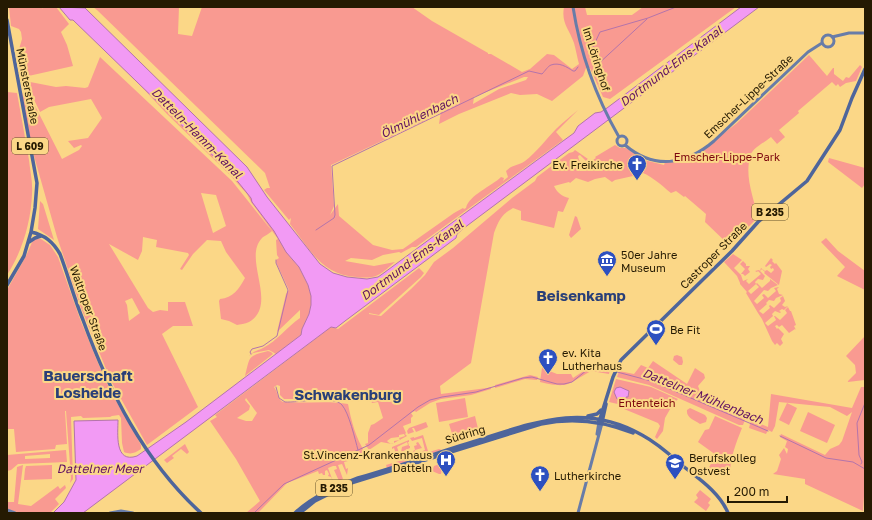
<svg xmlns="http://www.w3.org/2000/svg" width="872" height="520" font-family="'Golos Text',sans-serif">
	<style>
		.green { fill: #f99a91; fill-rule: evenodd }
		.water { fill: #f29af4; stroke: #b474ab }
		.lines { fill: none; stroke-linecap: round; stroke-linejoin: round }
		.stream { stroke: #b474ab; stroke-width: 1 }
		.secondary { stroke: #687ca8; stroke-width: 3 }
		.primary { stroke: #4e659b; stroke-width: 3.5 }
		.labels { text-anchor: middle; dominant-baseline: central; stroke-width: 4; stroke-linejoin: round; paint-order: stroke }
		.shield { fill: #fbd787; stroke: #65532a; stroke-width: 1 }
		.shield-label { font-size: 10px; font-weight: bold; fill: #251a02 }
		.street-label { font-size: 11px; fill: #251a02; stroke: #fbd787 }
		.park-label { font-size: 11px; fill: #7b050e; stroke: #fbd787 }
		.poi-label { font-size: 11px; fill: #251a02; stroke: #fbd787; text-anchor: start }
		.water-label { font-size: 12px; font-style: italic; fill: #5f1062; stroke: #fbd787 }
		.district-label { font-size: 15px; font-weight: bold; fill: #293f78; stroke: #fbd787 }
	</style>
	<rect width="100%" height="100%" fill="#fbd787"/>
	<path class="green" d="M9 7H43L42 9 44 7H56L69 24 61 32 67 45 73 66 24 77 19 49 22 39 21 32 19 29 11 26Z
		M93 7H179L178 34 192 36 202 7H412L432 21 488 53V54H491L522 72 530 69 547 54 554 55 572 69 579 64C577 57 576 50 574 43 569 29 561 23 564 7H585L587 15H632L643 7H736L610 99 603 97 590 68H586L583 76 552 101 537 94 520 95 511 93 459 114 439 124 441 111 424 121 331 165 334 206 330 215 338 204 339 216 373 245 392 250 403 249 454 213 463 208 464 209 466 208C469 195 492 186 501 177L504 178 503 181 508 177 506 171C513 164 518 166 525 161 537 152 546 139 556 129 563 122 571 116 578 110L556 132 563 140 416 247H412L401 253 399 252 383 255 372 260 351 258 345 261 374 266 395 262C390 266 384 272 378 275 373 278 363 278 357 277 321 275 310 249 290 224L291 218 289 220 264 190 267 188H270L265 173 97 10ZM524 77H528L526 80 499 89 473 104 474 97Z
		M809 55 827 76 833 68H834V74L843 81 846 77 849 78 860 65 862 67 856 81 846 83 840 87 838 84 836 86 832 82 798 111 799 113 779 130 785 137 777 144 771 137C761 145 751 148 748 161L749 162C746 180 754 200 758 217L730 246 705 222 706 214 685 196 684 197 676 191 671 193C661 185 650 174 637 171L633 176 615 180 612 182 605 177 595 179 588 182 576 178 570 183 569 182 554 186C557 192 561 196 569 198L563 212 558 211 554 228 521 220V211L513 208C501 215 499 220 494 233L471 363 440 386 441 394 487 388 491 387V389L471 395 441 399 430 403 416 412 415 411 411 413 413 416 411 418V423L403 426 406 433 405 434 407 436 392 444 381 442 369 450 365 444 368 443V433L371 425 374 424 383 418 378 402 372 403 370 399 366 398 358 399 355 398 343 399H284L280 395V386L277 385 274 387C278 392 277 399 283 402 305 404 327 400 348 404 351 420 356 439 365 452L347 459 348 461 344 462 346 469 348 468 347 475 342 464 338 465 343 479 339 481 334 470 337 469 336 466H333L328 468 334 484 331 477 328 476 329 474 327 470 325 471V475H323L322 473 319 474 318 471 287 483 258 513H246L260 501 236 459 210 421 217 417 215 415 331 327 338 329 419 268 424 273 421 277 381 313 379 315 369 313V314L381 316 411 289 425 275 434 262 453 248 512 198 535 181 537 177 569 153 573 152 578 155 573 152 575 150 588 159 586 161 580 155 578 156 579 160 584 164 580 168V171H584L590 166 591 161 596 158 595 157 615 145 620 148H626L644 160 664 165 665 162 683 160 714 141 737 123ZM246 398 257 413 252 421H246L237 418 249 410 250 406 245 400ZM404 434 405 436 399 438 400 440 394 441V443L391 444 388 442 387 441 391 438 399 437V435Z
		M100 57 232 181 272 231C269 234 264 236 262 238 242 259 279 304 249 322 245 324 240 324 237 325L229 321 221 319 219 301 220 299C233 298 239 289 245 278L226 252 221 241 207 240 193 254 182 270 180 269 189 255 188 253 156 247 157 240 143 237 142 251 138 260 109 244 148 308 153 312 160 310 168 311V302H185L193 326H173L162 334 198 407 147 445 111 381 81 308 57 237 34 156 21 94 28 92 62 159 79 150 82 146 81 145 74 148 68 141 88 138 102 118 91 99 49 107 40 112 25 81 56 87 66 86 85 88 88 87ZM201 193 216 195 226 226 213 233ZM132 298 140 313 129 321 127 305 125 301Z
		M139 84 230 172 251 198 253 202 274 231 286 252 299 267 308 285 311 296V305L309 314 302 329 301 335 276 354 269 350 253 353 249 356C253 351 257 351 263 348 277 341 287 327 300 318V310L277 332 286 294 289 290 276 262V260L279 258 277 255 276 240 278 239 251 202 247 194 230 175 167 114Z
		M7 92 17 93C21 115 25 137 29 160 30 171 33 182 32 194 31 222 22 252 7 275Z
		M829 158 865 168V184L862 188 828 162Z
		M40 201 43 204 54 240 38 229Z
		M575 216 577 217 581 229 571 238 569 235Z
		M826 238 838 251 865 271V290L837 276 845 267 821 242Z
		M37 239H41L50 245 58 257 80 319 98 363 111 392 141 445V449C135 453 131 455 124 452L122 443 121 418 119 415 112 416 110 417 83 418 81 416 71 417 73 479 70 483 71 478 66 411H65L67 444 56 445 55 449 16 452 14 429H7V290L26 256 33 240Z
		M733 254 742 260 734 268 741 275 743 281 748 279 746 281 749 284 761 274 758 271 757 272 755 271 759 270 760 271 761 268 765 271 767 270 771 273 774 270 773 268 771 269 770 267 772 265 770 264 766 267 765 266 771 258 773 260 772 261 775 264 776 263 782 271 779 285 764 273 765 272 762 269 760 271 765 276 763 280 758 279 755 282 756 284 748 291 751 294 759 287 756 284 757 283 762 288 770 281V279L778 285 771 288 768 291 764 290 754 301 757 304 764 298 762 295 764 294 768 298 776 291 774 288 779 287 777 289 779 294 783 295 776 298 774 301 769 300 766 303 767 304 759 311 763 314 770 308 769 306 770 305 774 308 781 301 780 298 783 296 785 301 782 305 785 307 788 306 784 310 782 309 779 311 781 312 780 313 775 311 772 314 773 316 765 323 768 326 776 320 774 316H775L780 320 787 313 785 310 788 307 790 311H791L796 325 794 326 796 330 795 329 789 333 782 325 779 327 777 325 775 326 777 329 778 328 784 334 781 339 783 343 780 346 777 343 775 345 772 341 762 319 758 313 746 293 747 292 740 284V283L737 276 724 262Z
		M743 261 746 264V266H750L748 269 750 272 745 276 743 274H741L745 269 740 264Z
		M865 336V380L847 382 856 373 855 365 846 356Z
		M268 351 271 352 273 354 245 376C250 357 247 356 268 351Z
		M677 355 682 357 683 362 682 365H679L673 360 674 356Z
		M653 361 687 384 695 368 704 374 705 378 698 386 702 396 722 404 721 407 746 417 743 425H739L649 385 617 377 619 371 634 374 641 365 648 368Z
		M596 366 610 369 609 374 591 371C567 384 570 389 540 382L542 368 557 374H571L573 378 588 368Z
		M530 375 538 377 537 380 525 379 495 388V385Z
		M616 379 651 387 678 399 673 404 665 418 663 431 657 439 655 437 660 426 658 423 624 409 622 405 609 402Z
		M861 387H865V481L863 511 805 484V479L773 474 777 471 781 459 779 455 784 448 787 454 788 449 785 447 787 441 780 437 781 434 825 455 830 449 839 445 842 441 852 412 847 416 830 407 779 402 775 426 772 432 768 430 766 434 749 428 751 420 768 427 771 394 852 408Z
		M465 398 468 417 439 422 436 403Z
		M787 403 797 408 789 425 779 420Z
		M690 408 705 415 707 418 706 422 700 424C694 420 686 418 687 410Z
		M808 412 835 425 827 443 800 431Z
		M475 416 479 433 454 440 449 424Z
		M715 416 742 428C736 443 730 458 730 475H726L708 469 716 455 698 442 705 430 709 429Z
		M426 422 428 427 416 432 414 428H412L414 432 408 434 407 431 409 428Z
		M423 435 428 451 415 455 413 451 415 450 414 446 417 445 416 443 418 442 422 448 415 450 416 454 425 450 422 438 412 441 410 438 414 437V438Z
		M409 440V442H408L409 446H410V448L401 452 402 447 408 445 407 442 397 447 399 453 396 454 394 448 392 449V447Z
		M185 444 189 452 187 454 181 449 172 456 174 458 167 463 164 460Z
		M439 449 442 450 387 468 386 465Z
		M66 450 67 462 18 464 11 470 7 471V455ZM50 454V458L25 459V456Z
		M445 462 449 468 443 470 442 469 441 474H439L432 471 434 466Z
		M23 465 18 504 31 506 58 486 60 489 65 485 66 488 55 499 59 504 50 513H20L7 509V502H14L17 467Z
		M52 465V479L24 480 25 469 26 466Z
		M700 490 711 499 708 503 710 505 706 511 694 502 698 498 696 495Z"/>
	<path class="water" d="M59 7 85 8 247 167 267 197 320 264 333 273 347 277 367 279 378 277 381 275 563 141 574 133 578 126 595 113 601 112 607 108 741 7H759L464 228 457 234 456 238 345 321 336 328 331 327 83 513H53L64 502 76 480 74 421 118 420C118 433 114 464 137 456L186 422 301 335 302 329 309 314 311 305V296L308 285 299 267 286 252 274 231 252 202 251 198 230 172 73 20H70Z
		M620 387 629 391 628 397H626L624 403 617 399 614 392 616 388Z"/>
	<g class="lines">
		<path class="stream" d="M592 49 600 32 648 18 676 7
			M596 66 647 19
			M316 230 334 218 335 215 332 166 529 71 542 74C545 71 548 66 551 65 559 62 567 67 573 71H575L578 67
			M251 354 250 352 252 349 263 346 277 336 288 290 276 263V260
			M276 387 279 398 285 402C298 403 334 395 342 405 349 413 355 439 358 450
			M780 436 826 458 853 462 865 469
			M861 464 862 462 859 455 857 423 865 403
			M254 513 284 484 369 445 418 407 430 400 442 397 476 392 523 378 532 377 557 384H564L572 382 587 370 596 368H602L651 381 768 431"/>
		<path class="secondary" d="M573 7C580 52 596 97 619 137
			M822 41a6 6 0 1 1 12 0a6 6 0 1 1-12 0Z
			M832 37 849 33H865
			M617 141a5 5 0 1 1 10 0a5 5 0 1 1-10 0Z
			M625 145C654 170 686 165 714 141L808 52 822 43
			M597 434 599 422
			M7 510 15 513
			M110 513 121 511 133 513
			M578 513 602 423"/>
		<path class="primary" d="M7 20 37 183 35 208 31 232C45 235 53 242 60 254 68 275 74 298 83 320 109 391 144 461 201 513
			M29 242 35 238 41 236
			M7 285 24 256 31 232
			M588 416 597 414 601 410
			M599 422 613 377 621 360 732 251 758 222 807 181 840 130 852 98 865 69
			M602 422 606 404
			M295 513C313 496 335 487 358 478 399 466 440 452 482 439 538 421 586 403 642 435 655 442 667 452 678 462 696 477 719 491 728 513
			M300 513 315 501 351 483 541 424C574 417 603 421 633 433"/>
	</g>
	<defs>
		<g id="church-pin" transform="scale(1)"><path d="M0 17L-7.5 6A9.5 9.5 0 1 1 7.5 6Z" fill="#2d50c0" stroke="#fbd787"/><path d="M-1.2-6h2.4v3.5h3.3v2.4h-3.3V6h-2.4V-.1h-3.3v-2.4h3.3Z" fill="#fff"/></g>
		<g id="museum-pin" transform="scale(1)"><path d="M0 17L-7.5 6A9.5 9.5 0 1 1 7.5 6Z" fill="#2d50c0" stroke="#fbd787"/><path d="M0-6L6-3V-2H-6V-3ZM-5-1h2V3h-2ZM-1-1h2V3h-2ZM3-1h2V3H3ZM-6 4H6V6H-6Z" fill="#fff"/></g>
		<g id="stadium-pin" transform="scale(1)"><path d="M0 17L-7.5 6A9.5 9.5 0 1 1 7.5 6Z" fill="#2d50c0" stroke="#fbd787"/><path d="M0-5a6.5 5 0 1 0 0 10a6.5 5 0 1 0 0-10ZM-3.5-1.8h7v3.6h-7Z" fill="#fff"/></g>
		<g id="hospital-pin" transform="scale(1)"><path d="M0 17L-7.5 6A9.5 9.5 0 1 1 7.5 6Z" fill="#2d50c0" stroke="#fbd787"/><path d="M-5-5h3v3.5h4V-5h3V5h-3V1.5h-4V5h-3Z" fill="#fff"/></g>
		<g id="school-pin" transform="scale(1)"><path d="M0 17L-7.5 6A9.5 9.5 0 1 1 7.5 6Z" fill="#2d50c0" stroke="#fbd787"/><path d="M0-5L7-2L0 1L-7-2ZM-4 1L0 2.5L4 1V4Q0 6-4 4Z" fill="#fff"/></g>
	</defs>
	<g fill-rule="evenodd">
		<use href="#church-pin" x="637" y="164"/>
		<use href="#museum-pin" x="607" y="260"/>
		<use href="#stadium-pin" x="656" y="329"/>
		<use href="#church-pin" x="548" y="358"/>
		<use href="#hospital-pin" x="446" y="460"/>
		<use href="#school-pin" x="675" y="463"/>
		<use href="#church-pin" x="540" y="475"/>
	</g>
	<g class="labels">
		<g class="shield">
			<rect x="12" y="138" width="36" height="16" rx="3"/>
			<rect x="752" y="204" width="36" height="16" rx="3"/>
			<rect x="316" y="480" width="36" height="16" rx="3"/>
		</g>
		<g class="shield-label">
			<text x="30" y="146">L 609</text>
			<text x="770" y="212">B 235</text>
			<text x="334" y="488">B 235</text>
		</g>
		<g class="street-label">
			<text transform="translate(597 59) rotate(72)">Im Löringhof</text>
			<text transform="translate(28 86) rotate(79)">Münsterstraße</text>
			<text transform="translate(748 96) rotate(-43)">Emscher-Lippe-Straße</text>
			<text transform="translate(713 255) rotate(-45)">Castroper Straße</text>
			<text transform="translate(89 308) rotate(70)">Waltroper Straße</text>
			<text transform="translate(465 434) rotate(-17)">Südring</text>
		</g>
		<g class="park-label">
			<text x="727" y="156">Emscher-Lippe-Park</text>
			<text x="647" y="402">Ententeich</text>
		</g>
		<g class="poi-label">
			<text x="623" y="164" text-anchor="end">Ev. Freikirche</text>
			<text x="621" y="254">50er Jahre<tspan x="621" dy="13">Museum</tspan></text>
			<text x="670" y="329">Be Fit</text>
			<text x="562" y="352">ev. Kita<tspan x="562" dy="13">Lutherhaus</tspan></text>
			<text x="432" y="454" text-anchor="end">St.Vincenz-Krankenhaus<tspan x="432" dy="13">Datteln</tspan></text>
			<text x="689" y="457">Berufskolleg<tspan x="689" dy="13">Ostvest</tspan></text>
			<text x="554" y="475">Lutherkirche</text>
		</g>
		<g class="water-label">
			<text transform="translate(671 66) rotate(-37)">Dortmund-Ems-Kanal</text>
			<text transform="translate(419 116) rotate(-26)">Ölmühlenbach</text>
			<text transform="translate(197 133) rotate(45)">Datteln-Hamm-Kanal</text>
			<text transform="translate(412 260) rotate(-37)">Dortmund-Ems-Kanal</text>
			<text transform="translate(703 396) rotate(22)">Dattelner Mühlenbach</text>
			<text x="100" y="468">Dattelner Meer</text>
		</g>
		<g class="district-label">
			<text x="581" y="295">Beisenkamp</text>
			<text x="88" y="375">Bauerschaft<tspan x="88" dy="17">Losheide</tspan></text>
			<text x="348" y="394">Schwakenburg</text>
		</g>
	</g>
	<rect width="872" height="520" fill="none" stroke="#251a02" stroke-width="16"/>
	<path d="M728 496v6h59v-6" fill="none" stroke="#251a02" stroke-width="2"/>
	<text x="734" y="496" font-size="12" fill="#251a02" stroke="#fbd787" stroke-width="3" paint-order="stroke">200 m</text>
</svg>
